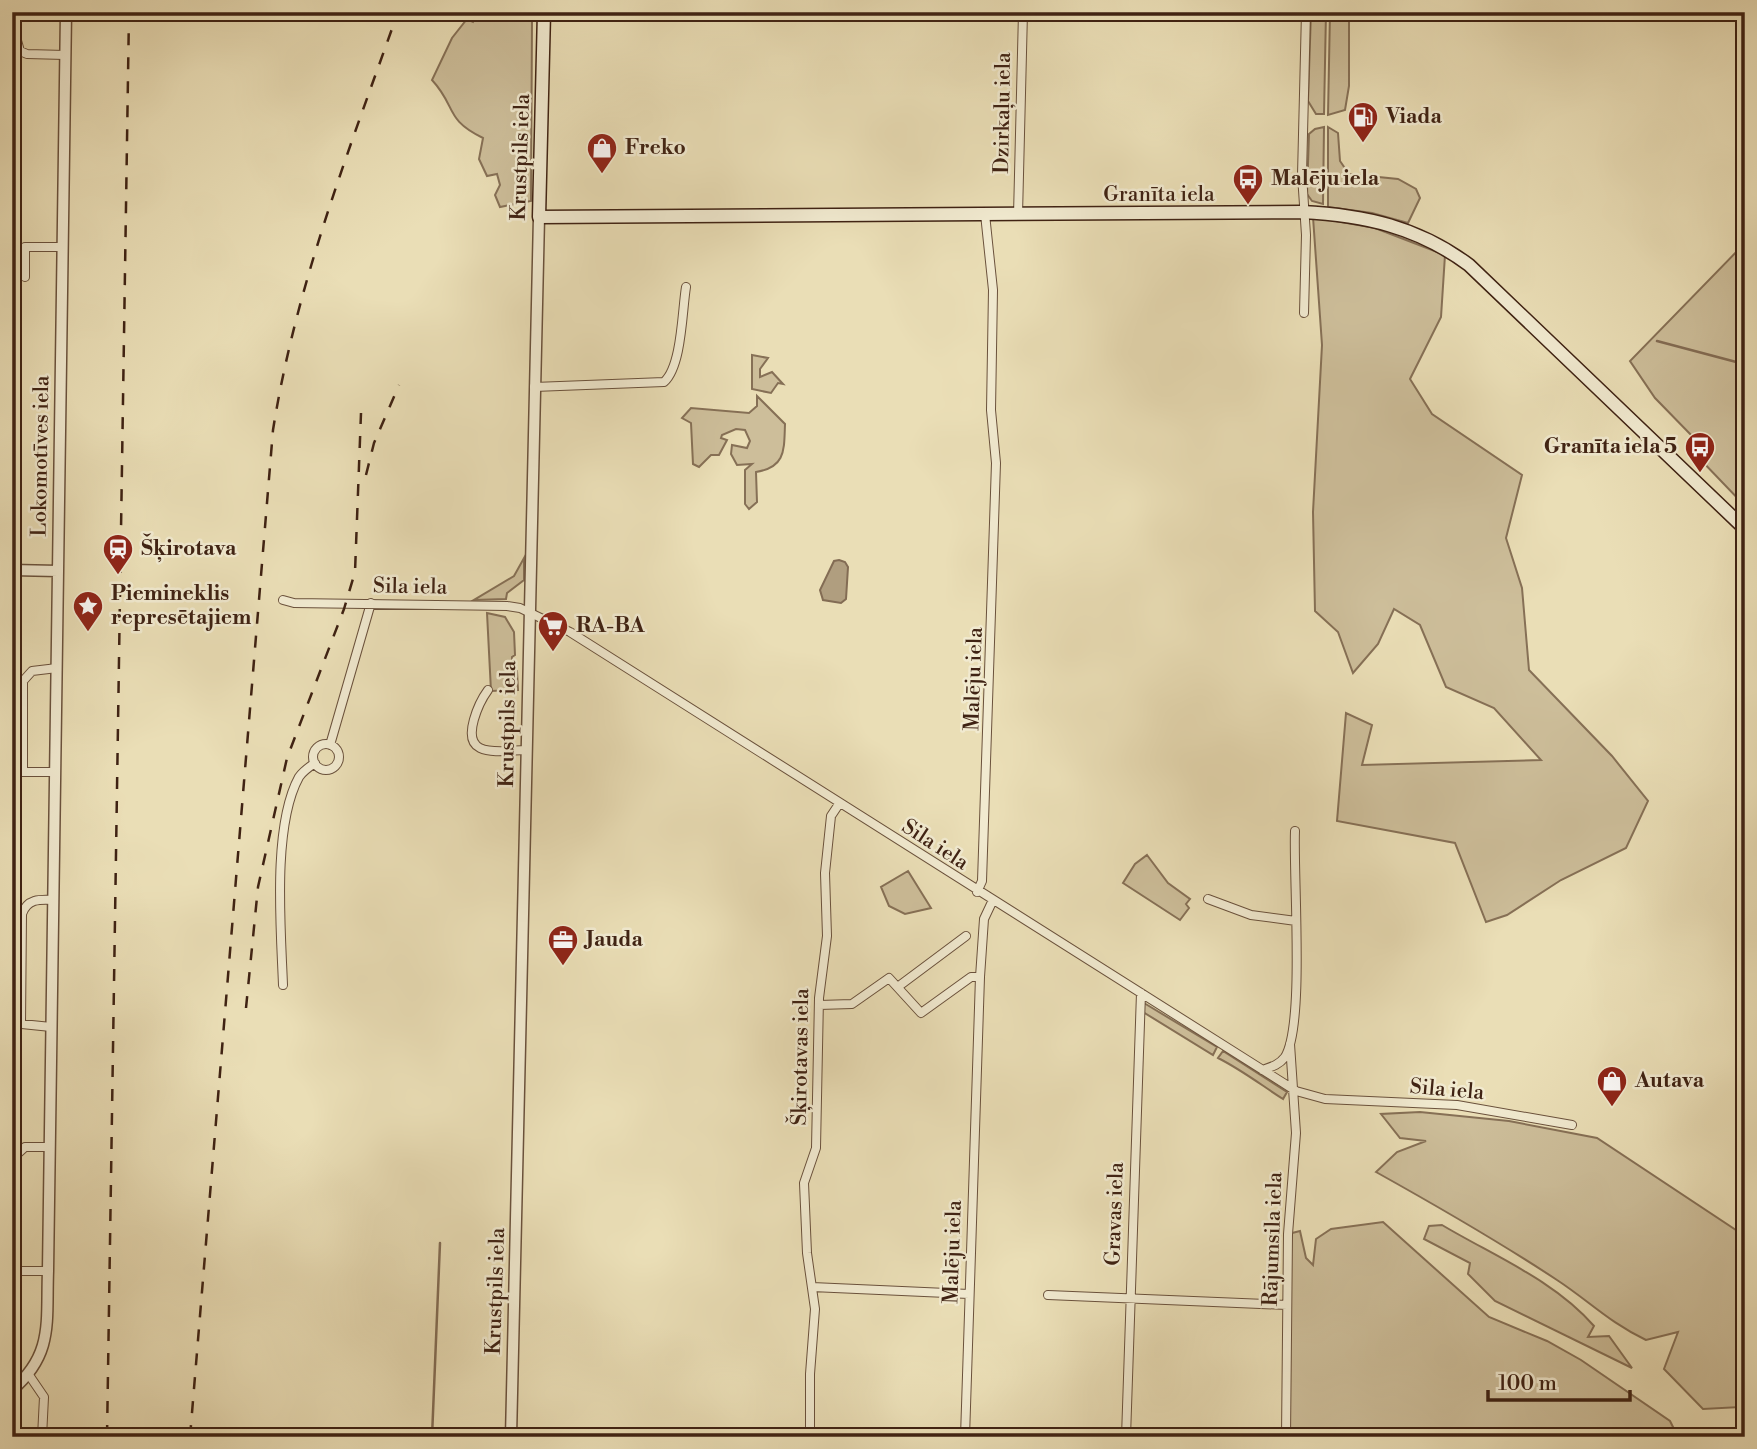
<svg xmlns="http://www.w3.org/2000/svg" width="1757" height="1449" font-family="'Libre Bodoni',serif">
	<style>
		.green { fill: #cdbe9a; stroke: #867056; stroke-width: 2 }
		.water { fill: #b09e7f; stroke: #836c54; stroke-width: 2 }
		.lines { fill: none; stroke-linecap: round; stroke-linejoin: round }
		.stream { stroke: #836c54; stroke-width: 2.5 }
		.minor-casing { stroke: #6a513c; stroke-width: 10 }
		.tertiary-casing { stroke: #6a513c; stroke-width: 13 }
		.secondary-casing { stroke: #3f2213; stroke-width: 15 }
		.minor { stroke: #f1ead0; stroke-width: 8 }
		.tertiary { stroke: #f1ead0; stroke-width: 10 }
		.secondary { stroke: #f1ead0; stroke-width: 12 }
		.rail { stroke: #3f2213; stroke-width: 2.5; stroke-dasharray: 12 12; stroke-linecap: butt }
		.labels { text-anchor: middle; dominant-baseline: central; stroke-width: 5; stroke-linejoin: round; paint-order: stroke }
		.street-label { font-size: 21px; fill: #3f2213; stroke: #f1ead0 }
		.poi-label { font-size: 21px; font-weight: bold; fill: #3f2213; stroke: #f1ead0; text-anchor: start }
	</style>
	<rect width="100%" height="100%" fill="#eadeb6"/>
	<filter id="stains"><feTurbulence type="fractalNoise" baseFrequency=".00286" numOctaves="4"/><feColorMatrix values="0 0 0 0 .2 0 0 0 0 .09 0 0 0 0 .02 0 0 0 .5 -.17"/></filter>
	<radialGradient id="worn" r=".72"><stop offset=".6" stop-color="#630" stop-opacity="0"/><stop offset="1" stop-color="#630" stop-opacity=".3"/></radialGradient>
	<path class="green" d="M478 12H525V18H532L531 201 500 207 495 195 500 185 497 174 487 176 479 159 483 138C444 119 457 107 432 80L452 38 467 19 473 22Z
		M1311 12H1326L1324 114H1316L1308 101Z
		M1330 12H1349V86L1345 110 1328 115Z
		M1324 127 1323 204 1312 201 1307 194 1309 134 1315 129Z
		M1328 127 1338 133 1340 161 1349 174 1398 179 1416 189 1420 198 1408 223 1372 213 1328 207Z
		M1313 217 1375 228 1445 255 1441 317 1410 379 1432 414 1522 475 1506 538 1522 588 1529 670 1612 756 1648 801 1626 848 1561 880 1507 915 1486 922 1455 843 1337 821 1346 713 1372 725 1362 765 1541 760 1494 708 1446 687 1420 625 1394 609 1378 644 1353 673 1338 632 1315 611 1313 512 1322 345Z
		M1745 243V506L1698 457 1695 439 1655 398 1630 361Z
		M752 355 768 358 760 369V377L772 372 783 384 778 383 771 393 752 389Z
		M757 396 785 424C784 450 786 467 756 472L757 502 749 509 745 504V470L752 464 737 465 731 454 732 445 747 448 750 441 745 430 736 429 722 435 721 438 727 440 719 455H711L699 467 693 464 691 423 682 418 691 408 749 413 757 406Z
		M524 558V580L507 593 506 599 474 600 514 576Z
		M487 613 505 617 514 632 515 655 512 657V670L517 671 518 690 491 691Z
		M1147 855 1168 883 1190 899 1186 904 1189 908 1180 920 1123 883 1135 864Z
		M908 871 931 908 905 914 889 906 881 887Z
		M1144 1003 1217 1047 1213 1055 1143 1012Z
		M1223 1051 1287 1092 1283 1099C1261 1085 1242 1070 1218 1058Z
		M1420 1112 1509 1121 1597 1138 1739 1232H1745V1437H1736L1740 1407 1703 1409 1664 1369 1678 1332 1646 1340C1610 1323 1589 1301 1557 1280 1498 1241 1437 1206 1376 1172L1397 1152 1426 1141 1400 1138 1381 1114Z
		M1383 1222 1489 1317 1547 1341 1581 1360 1670 1421 1678 1437H1286L1288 1234 1300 1231 1306 1258 1313 1265 1316 1239 1331 1229Z
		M1442 1225C1494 1256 1554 1280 1594 1326L1588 1337 1609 1336 1632 1368 1495 1301 1468 1274 1470 1263 1424 1239 1429 1226Z"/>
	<path class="water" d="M839 560 845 562 848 567 846 599 841 603 823 600 820 590 834 561Z"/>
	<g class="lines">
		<path class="stream" d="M1737 268 1744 511
			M1657 341 1740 363
			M432 1437 440 1243"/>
		<g class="minor-casing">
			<path id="minor" d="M16 12V37L20 51 27 54 65 55
				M1018 215 1023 12
				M25 277V247H62
				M1304 313 1306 235 1302 175 1306 12
				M534 387 664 382C682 366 682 311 686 287
				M283 600 294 603 507 606 520 608 570 632 1296 1091 1325 1099 1457 1105 1572 1125
				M488 690C480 701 461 739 480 748 492 754 513 750 526 750
				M313 757a13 13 0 1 1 26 0a13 13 0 1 1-26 0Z
				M330 745 371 603
				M12 772H55
				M23 772V681L32 671 57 668
				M977 892 982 881 996 463 991 410 993 290 985 214
				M1208 899 1251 915 1296 921
				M283 985C281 930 272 826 299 777 303 771 309 767 315 763
				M899 986 966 936
				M819 1005 852 1004 889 978 921 1013 971 977H980
				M12 1023 51 1027
				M21 1023 22 914C27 899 39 899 54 900
				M1262 1070C1271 1067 1279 1065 1285 1057 1305 1025 1293 876 1295 831
				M12 1243 14 1157 25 1147H50
				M12 1271H48
				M812 1287 969 1294
				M1048 1295 1287 1305
				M29 1375 44 1397 42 1437
				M810 1437V1374L815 1309 807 1253 804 1183 816 1148 819 998 827 936 825 873 831 816 839 804
				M965 1437 980 977 984 919 992 902
				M1126 1437 1141 993
				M1286 1437 1288 1234 1296 1133 1290 1044"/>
		</g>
		<g class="tertiary-casing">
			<path id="tertiary" d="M12 570 58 571
				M12 1390C54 1354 46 1322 48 1271L66 12
				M511 1437 539 217"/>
		</g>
		<g class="secondary-casing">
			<path id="secondary" d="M544 12 539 217 1302 212C1364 215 1418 227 1469 265L1745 529"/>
		</g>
		<use href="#minor" class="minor"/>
		<use href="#tertiary" class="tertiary"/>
		<use href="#secondary" class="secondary"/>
		<path class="rail" d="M366 475 374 443 399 385
			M246 1008 258 887 287 758 344 609 355 572 361 413
			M107 1437 129 12
			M190 1437 273 430C296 285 349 150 398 12"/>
	</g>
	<defs>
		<g id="fuel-pin" transform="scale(1.575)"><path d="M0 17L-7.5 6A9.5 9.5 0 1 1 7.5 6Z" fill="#8f2418" stroke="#f1ead0"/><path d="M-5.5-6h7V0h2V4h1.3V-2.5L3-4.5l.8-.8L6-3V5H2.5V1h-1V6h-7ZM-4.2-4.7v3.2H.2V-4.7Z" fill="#fff"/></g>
		<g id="shop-pin" transform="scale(1.575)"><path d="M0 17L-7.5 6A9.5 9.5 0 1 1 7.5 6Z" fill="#8f2418" stroke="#f1ead0"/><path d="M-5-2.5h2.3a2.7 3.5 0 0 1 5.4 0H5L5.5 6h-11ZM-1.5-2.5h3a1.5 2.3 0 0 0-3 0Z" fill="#fff"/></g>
		<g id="bus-pin" transform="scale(1.575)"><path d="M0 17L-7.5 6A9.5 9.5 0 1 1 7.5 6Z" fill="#8f2418" stroke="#f1ead0"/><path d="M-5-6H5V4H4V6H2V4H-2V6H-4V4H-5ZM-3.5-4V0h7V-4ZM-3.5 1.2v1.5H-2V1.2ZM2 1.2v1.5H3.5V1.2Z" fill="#fff"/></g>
		<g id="station-pin" transform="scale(1.575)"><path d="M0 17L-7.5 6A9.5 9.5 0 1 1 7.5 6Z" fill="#8f2418" stroke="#f1ead0"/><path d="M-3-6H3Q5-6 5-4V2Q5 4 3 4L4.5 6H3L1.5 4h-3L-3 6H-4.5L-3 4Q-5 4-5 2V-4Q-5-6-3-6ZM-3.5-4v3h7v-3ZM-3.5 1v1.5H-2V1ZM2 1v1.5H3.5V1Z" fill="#fff"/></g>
		<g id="sight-pin" transform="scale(1.575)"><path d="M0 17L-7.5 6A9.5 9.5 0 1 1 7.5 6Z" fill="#8f2418" stroke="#f1ead0"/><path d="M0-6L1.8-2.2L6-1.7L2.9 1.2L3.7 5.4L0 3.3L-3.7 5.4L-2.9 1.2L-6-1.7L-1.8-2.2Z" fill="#fff"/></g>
		<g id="supermarket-pin" transform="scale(1.575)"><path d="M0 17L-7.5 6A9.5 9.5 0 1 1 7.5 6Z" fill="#8f2418" stroke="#f1ead0"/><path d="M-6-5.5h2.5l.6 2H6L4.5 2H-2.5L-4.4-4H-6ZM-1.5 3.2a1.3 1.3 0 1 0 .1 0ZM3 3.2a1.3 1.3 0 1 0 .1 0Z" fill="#fff"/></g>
		<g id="office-pin" transform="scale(1.575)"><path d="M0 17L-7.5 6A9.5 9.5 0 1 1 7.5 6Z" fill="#8f2418" stroke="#f1ead0"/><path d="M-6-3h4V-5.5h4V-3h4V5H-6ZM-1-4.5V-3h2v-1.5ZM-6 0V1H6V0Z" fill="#fff"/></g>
	</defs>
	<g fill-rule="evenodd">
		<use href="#fuel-pin" x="1363" y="117"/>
		<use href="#shop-pin" x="602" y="148"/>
		<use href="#bus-pin" x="1248" y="179"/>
		<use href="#bus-pin" x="1700" y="447"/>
		<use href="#station-pin" x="118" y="549"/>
		<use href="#sight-pin" x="88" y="606"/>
		<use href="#supermarket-pin" x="553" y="626"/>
		<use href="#office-pin" x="563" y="940"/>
		<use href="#shop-pin" x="1612" y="1081"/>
	</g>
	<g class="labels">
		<g class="street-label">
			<text transform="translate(1003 113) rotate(-89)">Dzirkaļu iela</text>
			<text transform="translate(521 157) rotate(-88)">Krustpils iela</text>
			<text x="1159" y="195">Granīta iela</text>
			<text transform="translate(41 456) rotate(-89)">Lokomotīves iela</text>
			<text transform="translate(410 587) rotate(1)">Sila iela</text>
			<text transform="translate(974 679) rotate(-88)">Malēju iela</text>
			<text transform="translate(508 724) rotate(-89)">Krustpils iela</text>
			<text transform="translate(935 845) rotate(33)">Sila iela</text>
			<text transform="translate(801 1057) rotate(-89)">Šķirotavas iela</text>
			<text transform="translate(1447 1090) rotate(5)">Sila iela</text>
			<text transform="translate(1115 1214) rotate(-88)">Gravas iela</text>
			<text transform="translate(1273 1239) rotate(-88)">Rājumsila iela</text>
			<text transform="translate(953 1252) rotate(-88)">Malēju iela</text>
			<text transform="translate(496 1291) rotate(-88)">Krustpils iela</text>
		</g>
		<g class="poi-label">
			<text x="1386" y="117">Viada</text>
			<text x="625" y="148">Freko</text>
			<text x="1271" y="179">Malēju iela</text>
			<text x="1677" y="447" text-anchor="end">Granīta iela 5</text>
			<text x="141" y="549">Šķirotava</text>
			<text x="111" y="594">Piemineklis<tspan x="111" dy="24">represētajiem</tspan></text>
			<text x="576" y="626">RA-BA</text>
			<text x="586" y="940">Jauda</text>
			<text x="1635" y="1081">Autava</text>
		</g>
	</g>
	<rect width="1757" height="1449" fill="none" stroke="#eadeb6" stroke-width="42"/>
	<rect x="14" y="14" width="1729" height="1421" fill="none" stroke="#3f2213" stroke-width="3.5"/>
	<rect x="21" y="21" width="1715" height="1407" fill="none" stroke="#3f2213" stroke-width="2"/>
	<path d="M1488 1390v10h142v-10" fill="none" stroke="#3f2213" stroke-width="3.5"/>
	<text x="1498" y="1390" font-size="21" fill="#3f2213" stroke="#f1ead0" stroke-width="5" paint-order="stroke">100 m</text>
	<rect width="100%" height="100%" filter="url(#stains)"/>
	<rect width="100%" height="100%" fill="url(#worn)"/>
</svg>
